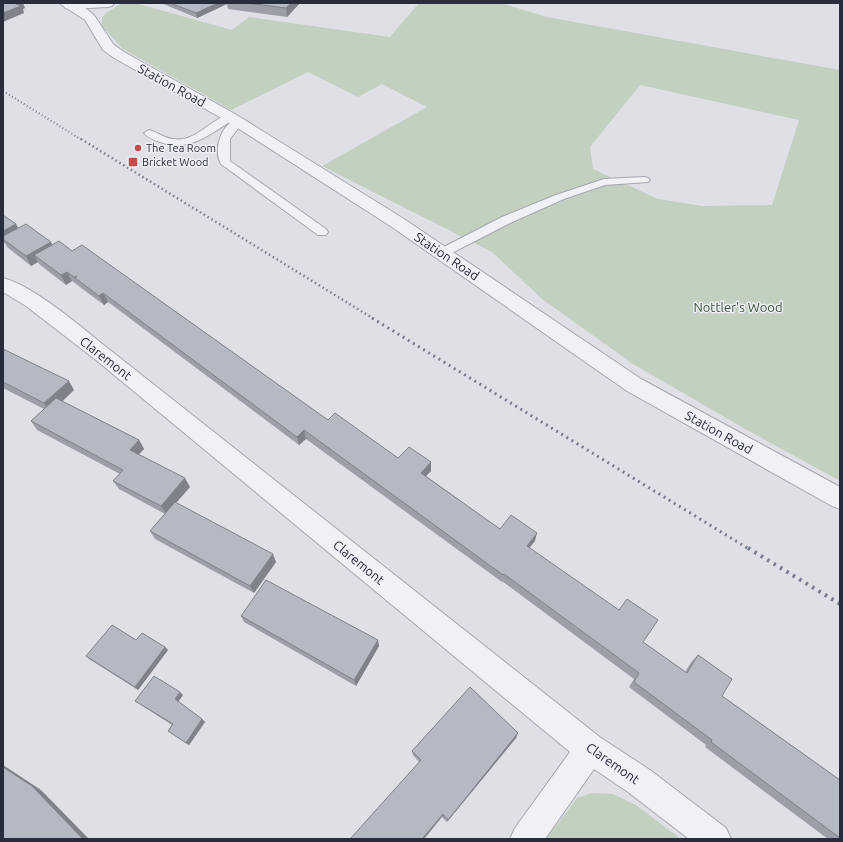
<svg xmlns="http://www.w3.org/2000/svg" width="843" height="842" font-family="Ubuntu,sans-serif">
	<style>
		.green { fill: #c1d0bf; fill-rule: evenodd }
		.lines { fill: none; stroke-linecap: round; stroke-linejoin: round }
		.service-casing { stroke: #a4a7b0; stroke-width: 2 }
		.minor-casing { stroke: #a4a7b0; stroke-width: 2 }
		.tertiary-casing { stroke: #a4a7b0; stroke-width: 2 }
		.service { fill: #f0f1f5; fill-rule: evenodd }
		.minor { fill: #f0f1f5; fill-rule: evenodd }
		.tertiary { fill: #f0f1f5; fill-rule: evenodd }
		.rail-far3 { stroke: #787e8f; stroke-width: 2; stroke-dasharray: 1 2.5; stroke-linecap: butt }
		.rail-far2 { stroke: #787e8f; stroke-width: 2.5; stroke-dasharray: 1.5 3; stroke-linecap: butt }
		.rail-far1 { stroke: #787e8f; stroke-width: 3; stroke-dasharray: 2 4; stroke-linecap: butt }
		.rail { stroke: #787e8f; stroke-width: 4; stroke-dasharray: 2.5 5; stroke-linecap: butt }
		.wall { fill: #9c9fa8 }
		.shaded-wall { fill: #7f8288 }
		.building { fill: #b5b9c3; stroke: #7f8288 }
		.poi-dot { fill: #c54a4a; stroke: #edeff4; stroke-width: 1.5 }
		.labels { text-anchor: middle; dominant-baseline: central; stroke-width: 3; stroke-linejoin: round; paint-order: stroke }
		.far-poi-label { font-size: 11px; fill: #282d3c; stroke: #edeff4; text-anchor: start }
		.street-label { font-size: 13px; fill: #282d3c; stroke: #edeff4 }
		.park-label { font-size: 13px; fill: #385736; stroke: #edeff4 }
	</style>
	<rect width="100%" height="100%" fill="#dee0e6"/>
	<path class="green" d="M122 3H135L232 30 249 17 390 37 419 3H501L547 17 840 70V481L747 430 633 364 542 299 492 252 322 166 427 107 382 84 358 97 308 72 231 110 123 49 102 26V18L106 13ZM640 85 799 120 772 205 702 206 658 199 593 169 590 147Z
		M592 793 613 794 636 805 681 839H546L577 798Z"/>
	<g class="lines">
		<g class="service-casing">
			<path id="service" d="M230 114 234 115 235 117 234 119C211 134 188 153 160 142 154 140 148 138 144 133L149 130C157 132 164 138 173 139 196 143 210 119 230 114Z
				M238 119 243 122 230 139V161L326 229 328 232 326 235H318L221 164C213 150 221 123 238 119Z
				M644 177 648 178 650 180 648 182 605 185 564 199 510 223 446 256H438L436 253 438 250 502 217 556 195 604 179Z"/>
		</g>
		<g class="minor-casing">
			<path id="minor" d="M64 3H114L112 6 108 7 69 9 65 8 63 5Z
				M3 278C36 287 82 328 110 350L601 738 650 770 726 828 731 839H689L628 792 594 769 545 839H510L515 828 570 752 96 360 26 306 3 292Z"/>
		</g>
		<g class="tertiary-casing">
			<path id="tertiary" d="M59 3H74L85 8 94 15 113 44 124 52 235 114 404 219 641 379 840 487V509L832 506 627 391 392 227 225 120 114 58 103 50 85 20Z"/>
		</g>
		<use href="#service" class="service"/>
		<use href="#minor" class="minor"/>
		<use href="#tertiary" class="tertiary"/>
		<path class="rail-far3" d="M3 91 82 140"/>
		<path class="rail-far2" d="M81 139 374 319"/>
		<path class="rail-far1" d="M372 318 749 549"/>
		<path class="rail" d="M748 548 840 604"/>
	</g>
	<path class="wall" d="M161 3H300L287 17 228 9 227 4 197 18Z
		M3 215 16 224 18 228 51 242 52 245 72 251 328 420 398 458 431 471 426 476 500 529 535 541 529 548 643 642 685 672 692 661 698 655 722 696 840 780V839H828L705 747 706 745 629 687 634 679 537 607 502 581V582L306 439 299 445 108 302 104 305 72 281 66 285 39 264 38 262 31 266 7 247 5 243 3 244Z
		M3 349 74 390 62 402 139 440 144 449 139 454 190 487 176 503 276 562 254 593 155 539 150 531 165 514 119 489 113 481 120 474 37 430 31 421 44 409 3 388Z
		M241 616 379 646 356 686 244 622Z
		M136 640 165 647 168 650 138 690 89 659 86 656Z
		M183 695 178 701 202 719 205 722 189 745 168 731 172 725 138 703 135 701Z
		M518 733 516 738 447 822 442 817 419 762 413 755 412 751Z"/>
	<path class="shaded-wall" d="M18 3H23L25 8 23 9 24 13 3 22V13Z
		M218 3H227V4L197 18 196 13Z
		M291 3H300L287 17 286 8Z
		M16 224 21 234 3 239V231Z
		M51 242 56 251 34 255 38 262 31 266 26 256Z
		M67 272 72 281 66 285 61 275Z
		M103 293 108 302 104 305 99 296Z
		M69 381 74 390 50 412 44 403Z
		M304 430 306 439 299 445 297 437Z
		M139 440 144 449 135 458 130 450Z
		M431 462V471L421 481V473Z
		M185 478 190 487 166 514 161 506Z
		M537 533 535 541 525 553 527 546Z
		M273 554 276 562 254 593 250 586Z
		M378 640 379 646 356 686 354 680Z
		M165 647 168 650 138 690 135 687Z
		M180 692 183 695 178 702 175 699Z
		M202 719 205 722 189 745 186 743Z
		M518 733 516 738 447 822 448 820Z
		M3 765 41 790 89 839H83L3 767Z
		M443 814 442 817 424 839H422Z"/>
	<path class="building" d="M3 3H18L16 4 21 6 3 13Z
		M170 3H218L196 13Z
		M246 3H291L286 8Z
		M3 215 16 224 3 231Z
		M26 224 51 242 26 256 3 239V236Z
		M59 241 72 251 82 245 328 420 335 413 398 458 409 447 431 462 421 473 500 529 511 515 537 533 527 546 619 610 627 599 658 620 643 642 687 673 698 655 732 679 722 696 840 780V838L711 742 712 740 634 682 639 673 504 574 503 575 304 430 297 437 103 293 99 296 75 278 77 276 74 277 67 272 61 275 34 255Z
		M3 349 69 381 44 403 3 382Z
		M56 398 139 440 130 450 185 478 161 506 113 481 123 470 31 421Z
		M175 502 273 554 250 586 150 531Z
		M266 580 378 640 354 680 241 616Z
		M112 625 136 640 142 633 165 647 135 687 86 656Z
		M154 676 180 692 175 699 202 719 186 743 168 731 173 724 135 701Z
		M470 687 518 733 448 820 443 814 422 839H350L421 760 412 751Z
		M3 767 32 786 83 839H3Z"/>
	<g class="poi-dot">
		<circle cx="138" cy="148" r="4"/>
		<rect x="128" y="157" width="10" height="10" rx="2"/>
	</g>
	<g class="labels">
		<g class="far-poi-label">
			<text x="146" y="148">The Tea Room</text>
			<text x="142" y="162">Bricket Wood</text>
		</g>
		<g class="street-label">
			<text transform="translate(172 85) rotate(29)">Station Road</text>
			<text transform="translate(447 256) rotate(34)">Station Road</text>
			<text transform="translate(106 358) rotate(38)">Claremont</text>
			<text transform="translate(719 432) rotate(29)">Station Road</text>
			<text transform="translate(359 562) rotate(39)">Claremont</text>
			<text transform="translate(613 763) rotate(35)">Claremont</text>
		</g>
		<g class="park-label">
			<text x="738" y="307">Nottler's Wood</text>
		</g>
	</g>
	<rect width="843" height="842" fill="none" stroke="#282d3c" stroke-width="8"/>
</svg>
